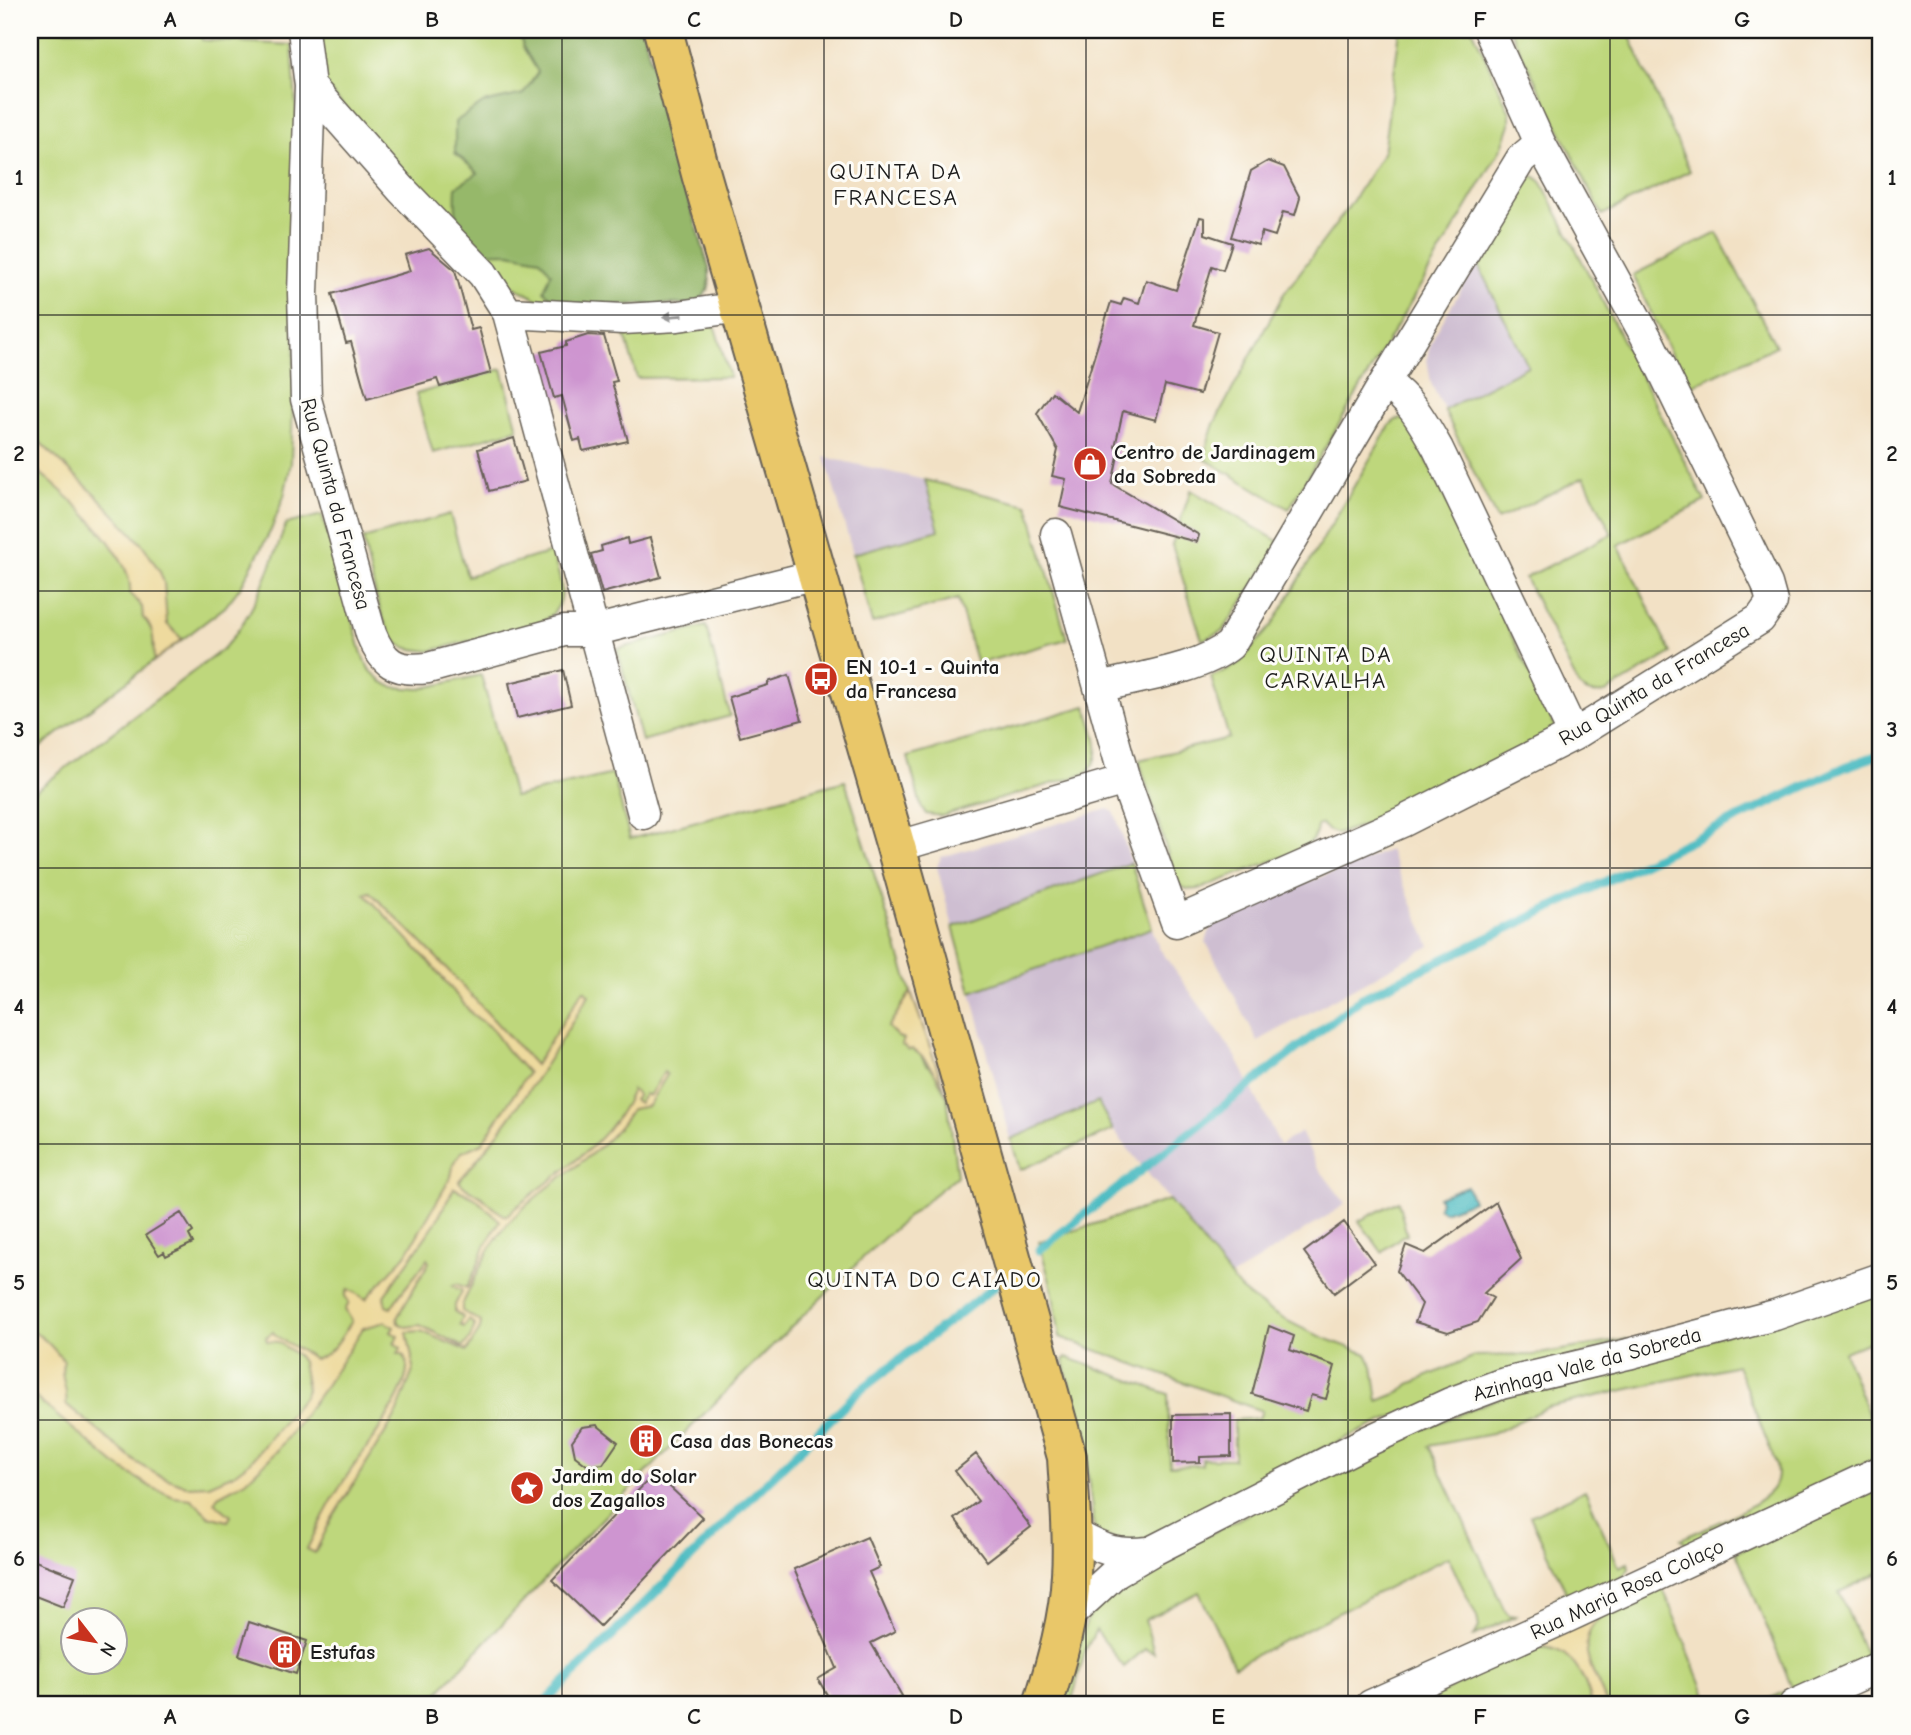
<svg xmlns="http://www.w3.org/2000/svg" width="1911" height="1735" font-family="'Comic Neue',sans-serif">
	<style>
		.industrial { fill: #cebed1 }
		.green { fill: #bed77b; stroke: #6d7a4c; stroke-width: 2; fill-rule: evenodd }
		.forest { fill: #96b86b; stroke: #596a44; stroke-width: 2 }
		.sand { fill: #eeda9e; stroke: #857b5d; stroke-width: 2; fill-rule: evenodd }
		.water { fill: #4dbcc2; stroke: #346c6f; stroke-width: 2 }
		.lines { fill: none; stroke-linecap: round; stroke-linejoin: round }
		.stream { stroke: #4dbcc2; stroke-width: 9 }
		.building { fill: #ce95d0 }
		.minor-casing { stroke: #676157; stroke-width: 33 }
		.primary-casing { stroke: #676157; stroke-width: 42 }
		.minor { stroke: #fff; stroke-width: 30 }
		.primary { stroke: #e9c769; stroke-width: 38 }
		.oneway { fill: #999 }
		.grid { fill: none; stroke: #1c1c1c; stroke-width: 2; stroke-opacity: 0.55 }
		.labels { text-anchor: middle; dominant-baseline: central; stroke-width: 6; stroke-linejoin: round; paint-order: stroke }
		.poi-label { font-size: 21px; font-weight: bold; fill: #1c1c1c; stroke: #fdfcf7; text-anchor: start }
		.street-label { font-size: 21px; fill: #1c1c1c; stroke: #fdfcf7 }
		.neighbourhood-label { font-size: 23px; letter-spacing: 2px; fill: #1c1c1c; stroke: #fdfcf7 }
		.neatline { fill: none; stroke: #1c1c1c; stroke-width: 2.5 }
		.grid-label { font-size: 23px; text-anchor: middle; font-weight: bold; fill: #1c1c1c }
	</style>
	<rect width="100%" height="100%" fill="#fdfcf7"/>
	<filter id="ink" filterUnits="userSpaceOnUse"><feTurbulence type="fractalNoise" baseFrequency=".0143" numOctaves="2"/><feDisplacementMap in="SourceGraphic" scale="14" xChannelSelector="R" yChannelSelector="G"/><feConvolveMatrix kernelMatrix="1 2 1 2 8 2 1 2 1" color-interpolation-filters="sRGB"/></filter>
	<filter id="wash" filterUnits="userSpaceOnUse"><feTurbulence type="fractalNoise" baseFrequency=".00686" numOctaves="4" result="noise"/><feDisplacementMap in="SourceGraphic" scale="28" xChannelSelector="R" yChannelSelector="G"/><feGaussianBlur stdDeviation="1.57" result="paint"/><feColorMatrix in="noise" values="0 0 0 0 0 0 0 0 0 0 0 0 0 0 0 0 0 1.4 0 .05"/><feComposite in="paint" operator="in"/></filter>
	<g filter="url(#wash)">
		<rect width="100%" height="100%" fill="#f2e1c5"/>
		<path class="industrial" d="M1477 263 1529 367 1444 410 1431 383 1427 359 1429 349 1435 334Z
			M825 457 925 480 939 530 853 554Z
			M1108 809 1114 812 1117 819 1131 863 953 927 937 867 941 857Z
			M1389 850 1430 946 1258 1041 1206 942 1213 920Z
			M1152 928 1159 948 1235 1055 1280 1145 1301 1132 1317 1166 1346 1204 1231 1277 1113 1130 1098 1102 1011 1139 971 992Z"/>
		<path class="green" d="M30 30H201L202 40 292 45 300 169 291 463 284 496 271 530 241 586 225 607 30 755Z
			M315 30H643L668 131 710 281 708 291 561 305 537 299 514 287 498 273 328 89 320 71Z
			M1400 30H1473L1510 113V124L1502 147 1289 509 1203 458 1214 424 1283 295 1348 208 1383 153Z
			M1510 30H1627L1690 171 1602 215Z
			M1531 176 1536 177 1542 183 1705 501 1618 545 1671 653 1605 693C1594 694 1587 694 1579 686L1525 578 1612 534 1584 477 1497 520 1444 410 1528 366 1477 263 1524 183Z
			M1717 233 1776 346 1687 388 1633 275Z
			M714 324 730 377 637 378 623 328Z
			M502 369 518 429 433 453 416 394Z
			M1403 418 1408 421 1557 730 1395 814 1337 834 1327 830 1321 824 1317 826C1316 839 1310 844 1298 851L1202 888C1191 891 1183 890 1176 881L1139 760 1229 738 1211 677 1237 665 1273 624 1390 425 1396 420Z
			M925 480 1028 505 1067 639 977 664 958 599 872 623 853 554 939 530Z
			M1191 490 1281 543 1223 631 1202 640 1172 545Z
			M450 514 467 576 552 552C560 581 573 603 542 622L430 651C421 650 411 650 402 646 380 635 369 563 363 539Z
			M322 515 362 654 369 669 382 682 393 687 420 689 481 675 514 797 613 774 630 839 845 781 911 992 888 1027 898 1037 905 1039 912 1049 920 1054 925 1063 933 1069 947 1096 957 1176C891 1227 833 1287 773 1345 654 1462 540 1584 426 1705H30V795L223 649C256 613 270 568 286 524ZM74 1620H116V1662H74Z
			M706 626 730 716 642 741 617 649Z
			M1086 706C1093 729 1108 757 1085 774L942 816 926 814 921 806 908 757Z
			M1131 863 1152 928 971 992 953 927Z
			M1098 1102 1113 1130 1020 1170 1011 1139Z
			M1169 1200 1240 1289C1276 1321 1323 1338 1367 1354L1373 1366 1378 1401 1401 1392 1409 1384 1475 1356 1533 1355 1628 1339 1383 1421 1306 1456 1137 1545 1099 1535 1094 1526 1086 1460 1064 1361 1066 1357 1168 1394 1170 1466 1202 1465V1459H1234V1420L1259 1418 1262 1411 1060 1337 1052 1289 1039 1242Z
			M1398 1201 1407 1235 1402 1236 1382 1252 1359 1221Z
			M1881 1291V1337L1844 1352 1881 1447V1455L1695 1543H1686L1681 1539C1701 1529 1765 1505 1774 1486 1778 1479 1777 1472 1776 1464L1737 1365 1548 1407 1492 1434 1429 1446 1504 1609 1509 1615 1516 1616 1474 1636 1479 1627 1477 1617 1448 1557 1234 1666 1199 1592 1145 1620 1154 1653 1145 1649 1124 1667 1096 1630 1085 1651 1071 1705H1061L1088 1617 1121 1580 1372 1450 1503 1396Z
			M1881 1484V1572L1839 1592 1865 1653 1881 1646V1654L1768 1705H1757L1792 1688 1736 1552Z
			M1585 1490 1619 1567 1628 1563 1629 1569 1623 1577 1575 1600 1558 1596 1566 1592 1530 1516Z
			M1662 1586 1710 1705H1607C1602 1690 1593 1675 1588 1659 1575 1614 1630 1602 1662 1586Z
			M1539 1647C1548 1648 1558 1649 1566 1655 1579 1664 1589 1690 1592 1705H1418L1521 1652Z"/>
		<path class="forest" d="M519 30H643L668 131 709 268C710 285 709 296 693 304L561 305 544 291 551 273 540 259 504 252 479 253C457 230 454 219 456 187L478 173 455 153V122L483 103 523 94 538 72 523 47Z"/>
		<path class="sand" d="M30 433 99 498 143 545 160 572 164 583 167 624 182 639 154 661C153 645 156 629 143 618L142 607 130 593C134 552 60 488 30 465Z
			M370 892 437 958 535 1065 580 995 584 990 589 995C549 1060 510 1124 459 1181 464 1190 475 1191 483 1198 491 1205 496 1211 506 1216 550 1176 609 1148 632 1090L638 1095 634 1100 639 1103 645 1094 649 1096 664 1072 667 1075 648 1106 632 1109C604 1155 554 1177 517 1214 490 1239 478 1273 462 1305V1311L481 1322 480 1329 467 1351 421 1331 407 1332 414 1368 406 1389 395 1417 331 1520 315 1553 307 1549C318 1526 329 1504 343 1482 359 1456 410 1394 407 1364 407 1362 403 1355 403 1354H398L401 1348 394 1343 398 1336 391 1332 394 1327 385 1322 363 1328 327 1384 277 1451 246 1481 218 1496 214 1502 231 1516 228 1521 209 1516 191 1499 174 1497 151 1487 116 1465 30 1393V1331C45 1336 54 1350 64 1361 58 1376 69 1389 66 1404L136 1462 158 1475 187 1486 209 1485 234 1474 251 1461 303 1398 307 1390 302 1362 297 1355 278 1342 267 1341 266 1337 273 1332C280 1342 302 1349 314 1359 333 1356 342 1335 352 1321L345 1310 349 1303 345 1296 348 1289 366 1299 406 1255 451 1177 454 1162 462 1152 482 1143 528 1073 507 1050 492 1029 472 1014 431 964 365 894ZM454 1188 475 1198 500 1221 485 1246 478 1265 467 1288 457 1284 453 1286 462 1291 455 1305V1312L463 1317 460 1325 464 1327 469 1320 475 1325 470 1338 463 1347 420 1325 406 1327 398 1323 397 1318 429 1262 427 1259C416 1277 402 1289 391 1308L386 1306 384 1296 436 1222Z
			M911 992 947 1096C939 1079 928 1058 912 1049L909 1050 902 1045 904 1039 898 1037 888 1027Z
			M1605 1614C1568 1640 1596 1673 1607 1705H1592C1587 1679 1569 1644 1538 1647 1532 1648 1526 1650 1521 1652Z"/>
		<path class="water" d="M1467 1186 1473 1201 1444 1212 1438 1207 1440 1201 1438 1197Z"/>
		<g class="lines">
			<path class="stream" d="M1039 1250 1362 998 1845 767 1881 754
				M542 1705 858 1392 995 1286"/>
		</g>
		<g id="blocks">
			<path class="building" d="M1268 161 1284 167 1300 198 1295 215 1283 212 1275 236 1262 232 1258 245 1231 237 1251 171Z
				M1200 217 1205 218V234L1232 243 1223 270 1212 266 1194 325 1218 332 1200 394 1165 385 1156 420 1123 411 1115 447 1119 451 1112 484 1199 535 1197 542 1060 507 1066 479 1052 476 1058 450 1037 413 1052 392 1077 412 1111 302 1121 305 1124 298 1139 303 1146 280 1176 290Z
				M429 248 455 270 471 330 479 328 491 373 440 387 437 379 367 399 351 342 346 343 332 294 410 271 405 255Z
				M588 335 604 336 617 381 612 382 628 441 583 451 580 439 574 441 562 396 554 398 541 352 566 346V342Z
				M514 438 526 481 489 491 478 449Z
				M627 538 628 544 650 538 661 577 602 593 591 554 602 551 601 546Z
				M563 670 571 705 517 718 509 683Z
				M789 675 802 720 740 737 729 697 768 685V682Z
				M1496 1202 1521 1259 1484 1293 1493 1298 1478 1322 1448 1332 1415 1322 1422 1304 1397 1271 1406 1245 1425 1253Z
				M181 1213 193 1232 189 1235 193 1243 166 1256 164 1252 159 1255 146 1235Z
				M1344 1222 1374 1263 1334 1293 1304 1252Z
				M1269 1326 1294 1336 1290 1350 1335 1366 1326 1399 1311 1395 1306 1411 1252 1394Z
				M1231 1414V1456L1200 1457V1462L1173 1463V1415Z
				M597 1425 618 1442 603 1464 588 1466 575 1456 572 1441 582 1427Z
				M976 1454 1031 1527 987 1561 955 1519 978 1501 955 1471Z
				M655 1473 703 1518 600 1626 552 1580Z
				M867 1537 880 1567 869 1572 895 1631 871 1643 902 1696 887 1705H833L818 1679 837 1668 794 1569Z
				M30 1559 75 1576 63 1607 30 1594Z
				M249 1622 307 1641 296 1674 239 1655Z"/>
		</g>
	</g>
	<g filter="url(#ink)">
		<use href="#blocks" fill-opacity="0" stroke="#676157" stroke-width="2"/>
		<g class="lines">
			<g class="minor-casing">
				<path id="minor" d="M303 30 310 86 402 190 483 274 508 313 643 814
					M310 86 303 293 306 399 371 634C383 663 395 672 428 668L564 631H593L816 575
					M508 313 623 319 678 316 740 307
					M1385 382C1412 401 1422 421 1438 449L1574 735
					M1056 534 1125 780 1176 922 1402 822 1574 735 1760 619 1772 602 1767 584 1649 342 1540 143 1489 30
					M1100 687C1138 677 1199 670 1230 645L1385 382 1521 159 1540 143
					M896 847 1125 780
					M1072 1533C1103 1549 1112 1556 1148 1552
					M1067 1617 1116 1572 1152 1551 1368 1441 1450 1403 1501 1384 1628 1354 1775 1315 1881 1278
					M1371 1705 1563 1619 1881 1471
					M1794 1705 1881 1666"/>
			</g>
			<g class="primary-casing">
				<path id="primary" d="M663 30 701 174 896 847 1067 1457C1069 1496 1074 1535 1071 1574 1069 1619 1056 1663 1043 1705"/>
			</g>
			<use href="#minor" class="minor"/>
			<use href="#primary" class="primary"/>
		</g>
		<defs><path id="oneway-solid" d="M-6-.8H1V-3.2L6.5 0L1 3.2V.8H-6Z" transform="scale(1.75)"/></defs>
		<use class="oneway" href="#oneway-solid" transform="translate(673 316) rotate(176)"/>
	</g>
	<path class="grid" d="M300 30V1705M562 30V1705M824 30V1705M1086 30V1705M1348 30V1705M1610 30V1705M30 315H1881M30 591H1881M30 868H1881M30 1144H1881M30 1420H1881"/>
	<defs>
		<g id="shop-disc" transform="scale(1.75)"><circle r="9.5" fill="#c8321e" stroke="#fdfcf7"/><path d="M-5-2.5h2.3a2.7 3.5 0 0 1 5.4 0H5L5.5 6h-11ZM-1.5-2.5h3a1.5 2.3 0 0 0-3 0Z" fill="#fff"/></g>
		<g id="bus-disc" transform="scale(1.75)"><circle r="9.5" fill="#c8321e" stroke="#fdfcf7"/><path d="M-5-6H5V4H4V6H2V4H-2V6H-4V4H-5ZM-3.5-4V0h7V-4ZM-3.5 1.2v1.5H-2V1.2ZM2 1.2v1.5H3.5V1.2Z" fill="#fff"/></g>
		<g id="building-disc" transform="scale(1.75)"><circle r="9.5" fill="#c8321e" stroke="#fdfcf7"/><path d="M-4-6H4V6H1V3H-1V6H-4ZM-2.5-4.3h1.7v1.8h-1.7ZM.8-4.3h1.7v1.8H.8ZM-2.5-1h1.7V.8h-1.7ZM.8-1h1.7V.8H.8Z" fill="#fff"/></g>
		<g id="sight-disc" transform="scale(1.75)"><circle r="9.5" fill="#c8321e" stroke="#fdfcf7"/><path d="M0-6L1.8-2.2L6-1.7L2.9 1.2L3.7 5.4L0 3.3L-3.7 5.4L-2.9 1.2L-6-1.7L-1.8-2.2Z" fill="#fff"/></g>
	</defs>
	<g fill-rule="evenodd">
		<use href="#shop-disc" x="1090" y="464"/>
		<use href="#bus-disc" x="821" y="679"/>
		<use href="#building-disc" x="646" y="1441"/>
		<use href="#sight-disc" x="527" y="1488"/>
		<use href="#building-disc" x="285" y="1652"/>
	</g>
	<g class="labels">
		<g class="poi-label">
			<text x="1114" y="452">Centro de Jardinagem<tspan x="1114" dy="24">da Sobreda</tspan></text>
			<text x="846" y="667">EN 10-1 - Quinta<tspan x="846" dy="24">da Francesa</tspan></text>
			<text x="670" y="1441">Casa das Bonecas</text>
			<text x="552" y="1476">Jardim do Solar<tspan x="552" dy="24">dos Zagallos</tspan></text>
			<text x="310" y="1652">Estufas</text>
		</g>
		<g class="street-label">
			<text transform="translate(336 504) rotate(75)">Rua Quinta da Francesa</text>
			<text transform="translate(1654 684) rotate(-31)">Rua Quinta da Francesa</text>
			<text transform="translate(1587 1364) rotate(-15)">Azinhaga Vale da Sobreda</text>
			<text transform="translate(1627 1589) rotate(-25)">Rua Maria Rosa Colaço</text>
		</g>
		<g class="neighbourhood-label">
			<text x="896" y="171">QUINTA DA<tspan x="896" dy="26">FRANCESA</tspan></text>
			<text x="1326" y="654">QUINTA DA<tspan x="1326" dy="26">CARVALHA</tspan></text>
			<text x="925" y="1279">QUINTA DO CAIADO</text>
		</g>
	</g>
	<rect width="1911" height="1735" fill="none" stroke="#fdfcf7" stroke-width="77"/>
	<g transform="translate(94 1641) rotate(121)"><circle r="33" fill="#fdfcf7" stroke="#a3a29f" stroke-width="2"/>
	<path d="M0-5L12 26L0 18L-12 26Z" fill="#c8321e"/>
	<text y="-10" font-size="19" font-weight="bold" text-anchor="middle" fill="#1c1c1c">N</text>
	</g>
	<rect x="38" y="38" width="1834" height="1658" class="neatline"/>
	<g class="grid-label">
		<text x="170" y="27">A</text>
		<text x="432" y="27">B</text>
		<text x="694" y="27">C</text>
		<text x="956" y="27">D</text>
		<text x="1218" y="27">E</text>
		<text x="1480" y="27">F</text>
		<text x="1742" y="27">G</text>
		<text x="19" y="185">1</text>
		<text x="1892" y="185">1</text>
		<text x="19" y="461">2</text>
		<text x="1892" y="461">2</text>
		<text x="19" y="737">3</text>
		<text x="1892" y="737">3</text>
		<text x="19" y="1014">4</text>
		<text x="1892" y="1014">4</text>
		<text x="19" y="1290">5</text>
		<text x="1892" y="1290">5</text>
		<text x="19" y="1566">6</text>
		<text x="1892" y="1566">6</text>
		<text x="170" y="1724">A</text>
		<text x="432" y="1724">B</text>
		<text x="694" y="1724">C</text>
		<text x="956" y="1724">D</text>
		<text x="1218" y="1724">E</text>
		<text x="1480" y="1724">F</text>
		<text x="1742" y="1724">G</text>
	</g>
</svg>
